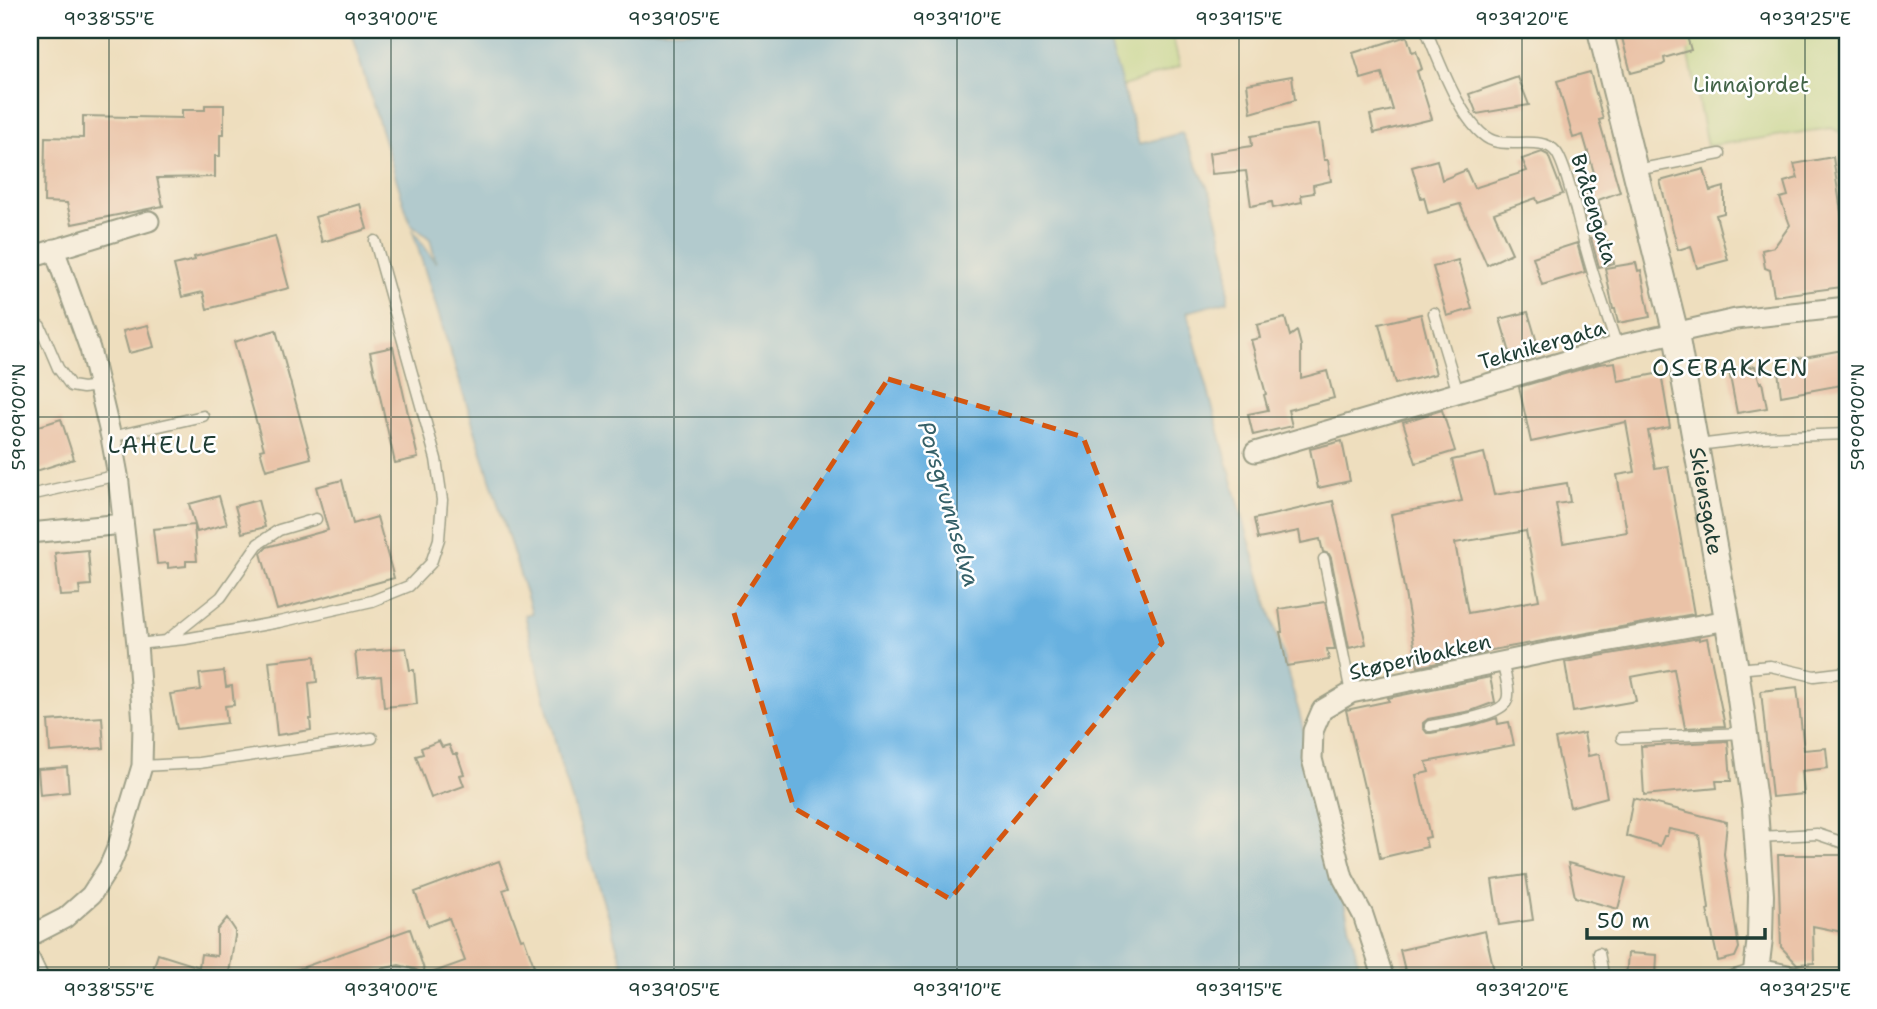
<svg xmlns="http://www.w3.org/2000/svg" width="1877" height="1009" font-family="'Shantell Sans',sans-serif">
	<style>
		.green { fill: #b0da85; stroke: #688c5c; stroke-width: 2 }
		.water { fill: #68b1e0; stroke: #44778a; stroke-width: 2 }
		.building { fill: #e5a18d; fill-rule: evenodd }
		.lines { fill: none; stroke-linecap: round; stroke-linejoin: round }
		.service-casing { stroke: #3e5549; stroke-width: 13 }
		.minor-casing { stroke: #3e5549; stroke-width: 23 }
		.tertiary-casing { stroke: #3e5549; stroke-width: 28 }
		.service { stroke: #fff; stroke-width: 10 }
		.minor { stroke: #fff; stroke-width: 19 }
		.tertiary { stroke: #fff; stroke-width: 24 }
		.marked { fill: none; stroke: #d45610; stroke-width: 5; stroke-dasharray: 14 9; stroke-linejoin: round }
		.ticks { fill: none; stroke: #1f3d34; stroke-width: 2; stroke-opacity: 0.45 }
		.labels { text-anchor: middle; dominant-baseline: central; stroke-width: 5; stroke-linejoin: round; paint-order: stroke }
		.park-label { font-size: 21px; fill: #436448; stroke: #fff }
		.street-label { font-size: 21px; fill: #1f3d34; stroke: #fff }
		.neighbourhood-label { font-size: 23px; letter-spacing: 2px; fill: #1f3d34; stroke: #fff }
		.water-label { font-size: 23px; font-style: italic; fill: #356068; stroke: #fff }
		.quarter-label { font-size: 24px; letter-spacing: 2px; fill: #1f3d34; stroke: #fff }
		.neatline { fill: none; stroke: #1f3d34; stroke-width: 2.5 }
		.ticks-label { font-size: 18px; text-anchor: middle; fill: #1f3d34 }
	</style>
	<rect width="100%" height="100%" fill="#fff"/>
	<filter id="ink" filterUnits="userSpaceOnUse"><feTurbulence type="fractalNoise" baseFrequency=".0143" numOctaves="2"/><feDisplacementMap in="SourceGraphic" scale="14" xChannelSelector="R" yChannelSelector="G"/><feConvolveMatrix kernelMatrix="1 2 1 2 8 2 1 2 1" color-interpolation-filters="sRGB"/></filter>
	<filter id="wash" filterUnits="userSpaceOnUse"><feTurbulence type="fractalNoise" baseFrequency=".00686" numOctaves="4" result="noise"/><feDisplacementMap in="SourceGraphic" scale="28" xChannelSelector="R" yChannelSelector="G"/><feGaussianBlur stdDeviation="1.57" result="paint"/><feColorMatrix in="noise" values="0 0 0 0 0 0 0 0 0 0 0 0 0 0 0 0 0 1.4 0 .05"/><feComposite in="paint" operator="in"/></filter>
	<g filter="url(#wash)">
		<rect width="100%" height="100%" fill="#eedebe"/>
		<path class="green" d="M1100 30H1171L1180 66 1116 89Z
			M1684 30H1847V135L1831 128 1707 146Z"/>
		<path class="water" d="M350 30H1106L1139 144 1182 133 1212 197 1228 263V301L1187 312 1235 491 1299 712 1362 979H627L559 758 525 615 532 613 412 229 436 263 430 239 410 223Z"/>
		<g id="blocks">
			<path class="building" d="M1620 30H1685L1691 50 1664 58 1665 63 1662 65 1631 73Z
				M1407 36 1412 52 1416 51 1422 69 1417 71 1432 119 1374 133 1370 115 1393 110 1382 73 1361 79 1353 53Z
				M1590 72 1603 119 1599 120 1620 192 1598 200 1605 224 1588 229 1580 196 1589 193 1585 179 1595 176 1583 135 1573 138 1557 81Z
				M1292 76 1295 100 1251 113 1247 84Z
				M1518 77 1529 105 1477 114 1469 94Z
				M205 105H224V134H220V156H215V177L157 178 163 206 72 224 67 203 44 202 45 137 83 138V116L182 118V110H205Z
				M1319 124 1324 160H1328L1331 181 1313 185 1314 193 1301 195 1302 202 1273 208 1272 202 1251 206 1246 171 1212 174 1209 153 1252 146 1251 136Z
				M1542 152 1548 155 1563 194 1538 203 1536 198 1494 213 1512 253 1487 265 1460 204 1428 213 1424 197 1421 198 1412 167 1437 160 1442 180 1466 170 1474 188 1527 171 1522 159Z
				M1833 157 1847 253V284H1841L1842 287 1774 296 1770 270 1765 268 1762 250 1774 247 1790 225 1780 198 1788 196 1784 182 1798 178 1794 164Z
				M1704 169 1710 191 1724 187V213L1716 215 1728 260 1697 268 1691 246 1678 250 1660 181Z
				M360 204 367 229 322 242 315 217Z
				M1605 234 1614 263 1599 267 1591 238Z
				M275 236 289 288 207 309 203 292 182 297 174 265 195 260 194 257Z
				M1577 243 1585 272 1542 285 1533 257Z
				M1458 260 1472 309 1447 316 1433 267Z
				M1636 263 1638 271 1641 270 1650 317 1618 323 1615 309H1613L1605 268Z
				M1528 312 1539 349 1511 356 1500 319Z
				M1421 314 1436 374 1395 384 1379 324Z
				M1285 318 1290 336 1297 331 1301 346V378L1327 371 1334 398 1288 410 1292 426 1253 435 1248 414 1268 410 1264 395 1266 394 1251 340 1260 338 1257 325Z
				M148 325 154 347 129 353 123 331Z
				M276 330 311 458 266 470 260 450 264 449 234 342Z
				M393 347 418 458 395 463 370 352Z
				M1837 351H1847V384L1781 396 1777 362Z
				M1615 362 1618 381 1661 373 1670 427 1648 431 1655 468 1668 466 1694 614 1486 651V653L1418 667 1391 514 1462 501 1452 460 1484 453 1494 495 1567 483 1570 502 1556 504 1563 543 1627 532 1617 475 1635 472 1626 422 1531 442 1519 387 1599 364ZM1526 531 1539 600 1468 613 1455 543Z
				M1755 366 1760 383 1762 382 1767 408 1737 413 1729 371Z
				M1442 410 1455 451 1416 463 1403 422Z
				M61 419 74 459 30 473V429Z
				M1342 441 1350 481 1318 488 1310 449Z
				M342 480 353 524 377 517 394 578 277 610 261 553 267 547 328 530 316 487Z
				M219 496 227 524 197 532 189 504Z
				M258 500 265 527 242 533 235 506Z
				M1333 501 1366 644 1349 648 1331 558 1329 554 1323 552 1320 539 1301 543 1299 531 1258 539 1254 519Z
				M194 525 197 561H186V566L168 568V563L157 564 153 529Z
				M88 550 91 585 79 586 80 595 60 596 55 553Z
				M1325 602 1335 649H1327L1329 660 1287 666 1280 632H1282L1279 609Z
				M1699 638V640L1707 638 1725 726 1685 728 1674 669 1631 677 1636 701 1573 712 1565 662Z
				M406 648 410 670H414L417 704 384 707 381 676 358 678 355 652Z
				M315 656 317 682 309 683 312 719H310L311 730 277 735 269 661Z
				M224 671 226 687 232 686 234 705 225 706 227 723 177 729 170 694 201 690 199 674Z
				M1490 677 1495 702 1471 711 1428 719 1423 723V728L1427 733H1431L1474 725 1497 718 1498 724 1509 722 1514 745 1426 762 1429 772 1416 775 1430 837 1425 838 1427 847 1380 858 1366 787H1364L1346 710 1389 701 1388 698Z
				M1797 687 1804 750 1826 748 1828 768 1802 771 1804 794 1772 797 1761 691Z
				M102 717 104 748 50 752 48 721Z
				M1584 733 1588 756 1599 754 1607 797 1570 807 1555 739Z
				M439 741 442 747 449 745 453 754H457L464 774 460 775 464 786 431 798 416 756 423 754 421 748Z
				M1728 741 1731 781H1716L1717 788 1644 795 1641 746Z
				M67 767 69 792 40 795 38 769Z
				M1633 798 1727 822 1724 854 1739 948 1735 957 1718 961 1707 910 1709 909 1699 835 1669 829 1667 836H1664L1660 846 1626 836Z
				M1778 855H1847V933L1813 926 1814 963 1797 964 1781 947Z
				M499 861 509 888 503 890 521 939 524 938 534 966 528 968 532 979H423L421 973 414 969 399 965 368 972 363 979H277L276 977 410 929 426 975 465 961 449 918 428 926 415 892Z
				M1568 863 1626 878 1618 909 1575 897Z
				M1526 875 1533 920 1499 925 1492 880Z
				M227 918 235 930V936L228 979H150L158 954 199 967 201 954 217 956V930Z
				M1485 931 1496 979H1407L1400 950Z
				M1628 953 1657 955 1656 979H1626Z"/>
		</g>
	</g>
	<g filter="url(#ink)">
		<use href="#blocks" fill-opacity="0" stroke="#3e5549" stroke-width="2"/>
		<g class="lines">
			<g class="service-casing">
				<path id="service" d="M1426 30C1438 58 1464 132 1494 141 1512 147 1544 136 1556 152 1567 166 1580 229 1586 249 1595 282 1606 314 1617 346
					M1636 170 1720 154
					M1434 313 1458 393
					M30 321 40 326 58 368 71 386 83 388 99 386
					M111 437 203 416
					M1698 445 1763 437 1847 434
					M30 495 118 475
					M1324 559 1351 693
					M1847 572V578
					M166 641 221 597 258 544 279 530 316 519
					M137 644 185 639 279 622 372 601 409 586 431 563 439 539 442 500 436 459 375 241
					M1737 669 1770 666 1814 676 1847 672
					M1430 726C1446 723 1502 716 1507 700 1511 690 1504 672 1502 662
					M1622 738 1745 733
					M142 766 199 763 372 738
					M1758 837 1817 834 1847 844
					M1599 953 1604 979
					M370 979C387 974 401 966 416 979
					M1722 979 1755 969"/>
			</g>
			<g class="minor-casing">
				<path id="minor" d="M30 257 149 221
					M1255 452 1617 346 1736 319 1847 307
					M30 533 123 524
					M30 936 65 918 91 895 109 867 118 846 142 766 143 724 137 644 118 475 111 437 90 349 54 249
					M30 960 39 979
					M1758 969 1808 979
					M1384 979 1363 915 1343 878 1312 759 1313 731 1322 710 1351 693 1550 652 1728 620"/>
			</g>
			<g class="tertiary-casing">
				<g id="tertiary">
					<path id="s1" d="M1600 30 1676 334 1736 669 1755 808 1761 895 1760 938 1755 979"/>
				</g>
			</g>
			<use href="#service" class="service"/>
			<use href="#minor" class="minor"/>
			<use href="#tertiary" class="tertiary"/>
		</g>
	</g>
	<path d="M0 0H1877V1009H0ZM888 379 1083 437 1162 643 950 899 794 808 734 613Z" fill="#eedebe" fill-opacity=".55" fill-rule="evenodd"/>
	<path class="marked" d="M888 379 1083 437 1162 643 950 899 794 808 734 613Z"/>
	<path class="ticks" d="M109 30V979M391 30V979M674 30V979M957 30V979M1239 30V979M1522 30V979M1805 30V979M30 417H1847M30 967H1847"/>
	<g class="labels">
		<g class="park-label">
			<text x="1751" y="85">Linnajordet</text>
		</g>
		<g class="street-label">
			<text transform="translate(1594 209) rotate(73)">Bråtengata</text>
			<text transform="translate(1542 345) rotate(-16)">Teknikergata</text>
			<text stroke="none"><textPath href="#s1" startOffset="483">Skiensgate</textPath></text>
			<text transform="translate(1420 657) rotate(-13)">Støperibakken</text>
		</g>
		<g class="neighbourhood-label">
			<text x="163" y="445">LAHELLE</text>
		</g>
		<g class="water-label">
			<text transform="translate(949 504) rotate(74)">Porsgrunnselva</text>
		</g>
		<g class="quarter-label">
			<text x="1731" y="368">OSEBAKKEN</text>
		</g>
	</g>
	<rect width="1877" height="1009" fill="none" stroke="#fff" stroke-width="77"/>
	<path d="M1587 928v10h178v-10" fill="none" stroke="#1f3d34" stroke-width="3.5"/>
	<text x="1597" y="928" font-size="21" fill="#1f3d34" stroke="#ffffff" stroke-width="5" paint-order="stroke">50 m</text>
	<rect x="38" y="38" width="1801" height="932" class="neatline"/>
	<g class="ticks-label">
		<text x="109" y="25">9°38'55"E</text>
		<text x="391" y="25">9°39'00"E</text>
		<text x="674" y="25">9°39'05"E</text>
		<text x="957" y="25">9°39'10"E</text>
		<text x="1239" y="25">9°39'15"E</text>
		<text x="1522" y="25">9°39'20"E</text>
		<text x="1805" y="25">9°39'25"E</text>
		<text transform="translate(19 417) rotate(-90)" y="6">59°09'00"N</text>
		<text transform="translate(1858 417) rotate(-90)" y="6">59°09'00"N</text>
		<text x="109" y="996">9°38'55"E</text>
		<text x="391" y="996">9°39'00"E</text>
		<text x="674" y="996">9°39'05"E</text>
		<text x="957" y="996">9°39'10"E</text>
		<text x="1239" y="996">9°39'15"E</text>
		<text x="1522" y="996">9°39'20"E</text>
		<text x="1805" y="996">9°39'25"E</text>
	</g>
</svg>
